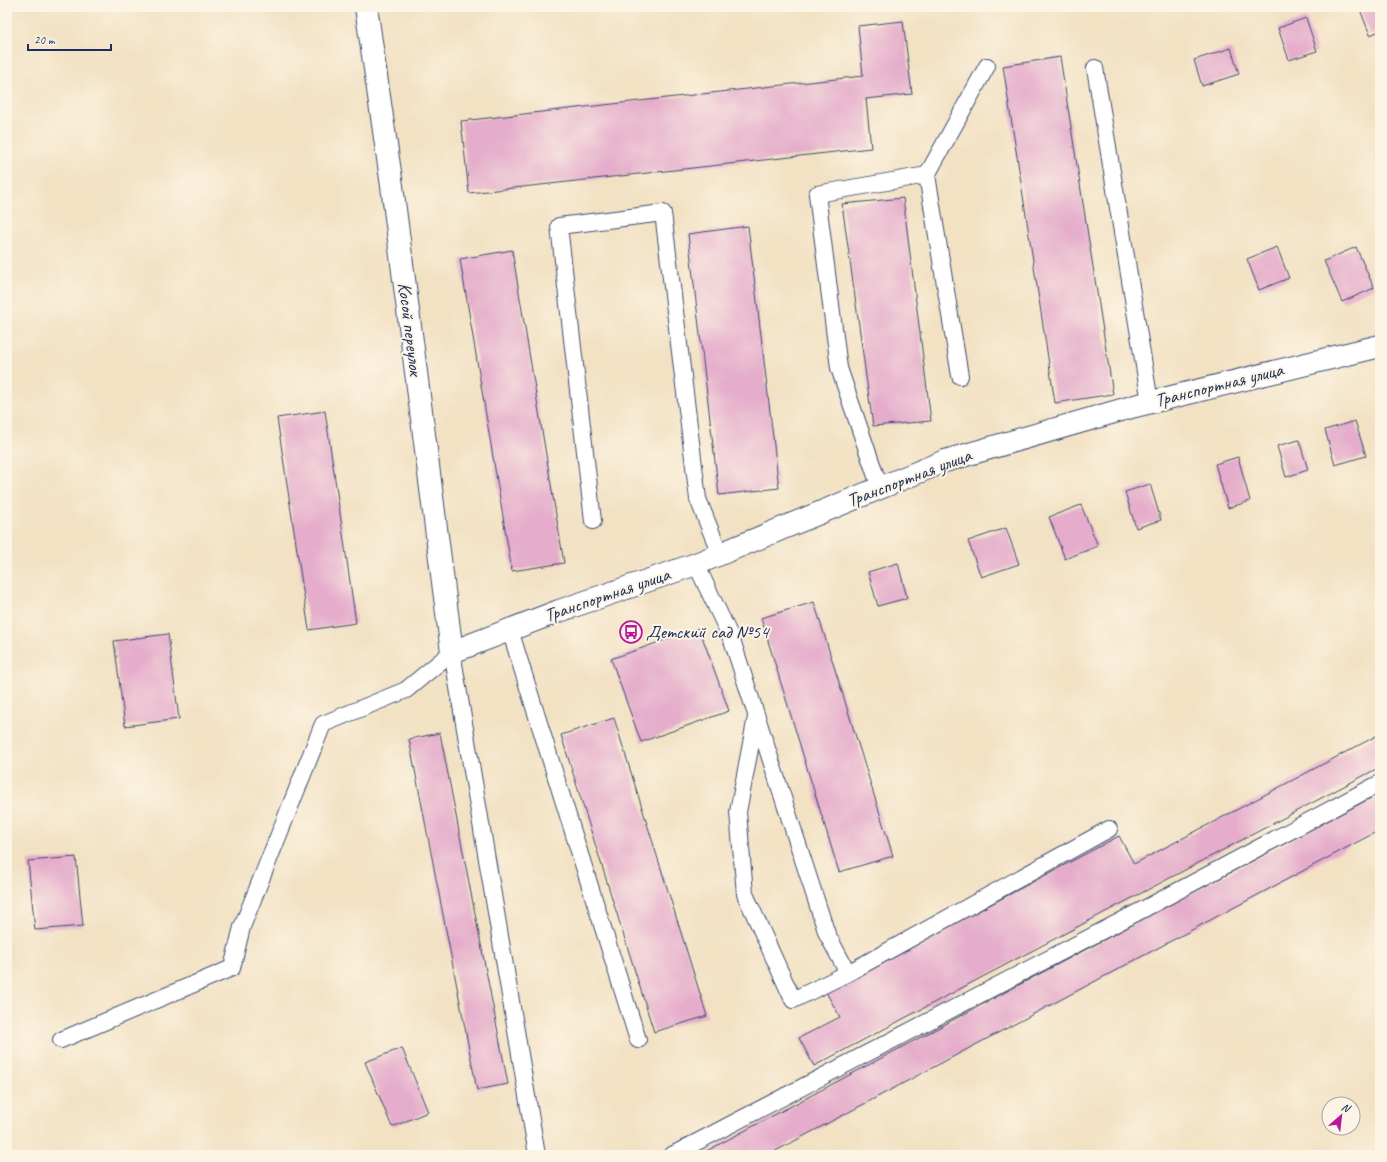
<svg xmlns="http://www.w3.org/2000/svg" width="1387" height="1162" font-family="Caveat,sans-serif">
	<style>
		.building { fill: #e5adcb }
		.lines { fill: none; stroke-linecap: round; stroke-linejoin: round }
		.service-casing { stroke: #3b4a6d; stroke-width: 18 }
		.minor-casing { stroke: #3b4a6d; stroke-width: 24 }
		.service { stroke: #fff; stroke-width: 16 }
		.minor { stroke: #fff; stroke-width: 22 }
		.labels { text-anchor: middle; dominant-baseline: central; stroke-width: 4; stroke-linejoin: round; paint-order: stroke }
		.street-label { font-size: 19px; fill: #1b2f5e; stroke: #fcf5e5 }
		.poi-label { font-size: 19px; fill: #1b2f5e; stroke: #fcf5e5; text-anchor: start }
	</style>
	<rect width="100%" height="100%" fill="#fcf5e5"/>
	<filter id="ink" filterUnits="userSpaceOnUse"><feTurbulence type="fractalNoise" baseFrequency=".025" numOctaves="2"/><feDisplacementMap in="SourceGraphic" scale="8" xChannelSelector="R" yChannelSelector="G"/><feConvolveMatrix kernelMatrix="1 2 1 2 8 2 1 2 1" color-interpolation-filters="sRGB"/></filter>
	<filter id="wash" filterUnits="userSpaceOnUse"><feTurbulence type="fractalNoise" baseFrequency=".012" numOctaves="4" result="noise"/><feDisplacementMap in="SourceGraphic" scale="16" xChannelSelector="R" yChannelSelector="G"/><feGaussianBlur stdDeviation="0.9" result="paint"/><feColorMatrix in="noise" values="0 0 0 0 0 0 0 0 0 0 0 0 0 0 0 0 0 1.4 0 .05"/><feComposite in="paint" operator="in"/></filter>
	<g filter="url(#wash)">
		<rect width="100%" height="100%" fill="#f2e1c3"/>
		<g id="blocks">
			<path class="building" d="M1359 7H1380V31L1370 35Z
				M1306 18 1317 51 1289 60 1278 28Z
				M903 21 912 94 866 99 871 148 469 193 461 121 863 76 858 26Z
				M1231 48 1239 74 1202 86 1194 60Z
				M1060 57 1113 394 1055 403 1003 66Z
				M903 198 931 421 873 426 842 204Z
				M748 226 779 488 719 495 688 234Z
				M1277 247 1289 278 1259 290 1247 259Z
				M1356 247 1374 288 1342 302 1324 261Z
				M512 250 564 563 512 571 460 259Z
				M325 411 356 623 309 630 277 418Z
				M1355 421 1366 456 1335 465 1325 430Z
				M1299 440 1308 470 1286 477 1277 446Z
				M1238 457 1250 501 1228 508 1215 464Z
				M1150 484 1161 520 1136 528 1125 492Z
				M1081 505 1098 546 1065 559 1049 517Z
				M1006 528 1019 564 981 577 968 541Z
				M898 563 907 598 878 606 868 572Z
				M814 602 893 856 839 872 761 618Z
				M699 628 729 711 641 742 611 659Z
				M168 634 179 719 125 726 114 641Z
				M614 718 707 1016 654 1032 561 735Z
				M440 733 508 1084 477 1090 409 739Z
				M1380 734V767L814 1066 799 1038 840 1017 826 992 1119 836 1134 864Z
				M1380 793V830L768 1155H699Z
				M76 857 83 926 35 930 28 861Z
				M402 1048 428 1112 392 1127 365 1062Z"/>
		</g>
	</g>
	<g filter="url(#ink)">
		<use href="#blocks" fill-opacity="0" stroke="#3b4a6d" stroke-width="1"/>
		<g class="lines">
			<g class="service-casing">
				<path id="service" d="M1095 68 1150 402
					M927 175 987 66
					M880 488 839 368 817 194 927 175 960 376
					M593 521 559 226 663 213 698 499 720 554
					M696 564 732 640 827 934 848 973 1109 829
					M510 630 638 1040
					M452 652 537 1155
					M756 717 738 812 745 894 793 1000 848 973
					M61 1040 232 968 242 927 323 724 406 690 452 652
					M672 1155 1142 910 1380 783"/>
			</g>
			<g class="minor-casing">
				<path id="minor" d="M366 7 392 186 452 652 559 611 696 564 945 461 1135 406 1380 346"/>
			</g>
			<use href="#service" class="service"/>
			<use href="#minor" class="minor"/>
		</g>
	</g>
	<defs>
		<g id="bus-ring" transform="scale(1.15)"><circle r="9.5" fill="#fcf5e5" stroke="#b5179e" stroke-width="1.5"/><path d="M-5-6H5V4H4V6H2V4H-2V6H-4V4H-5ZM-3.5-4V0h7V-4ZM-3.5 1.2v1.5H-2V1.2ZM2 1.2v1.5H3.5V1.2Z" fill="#b5179e"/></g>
	</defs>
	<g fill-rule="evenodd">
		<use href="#bus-ring" x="631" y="632"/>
	</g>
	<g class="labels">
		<g class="street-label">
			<text transform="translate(410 329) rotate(83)">Косой переулок</text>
			<text transform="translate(1219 385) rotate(-14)">Транспортная улица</text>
			<text transform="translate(909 478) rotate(-21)">Транспортная улица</text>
			<text transform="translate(607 595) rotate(-19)">Транспортная улица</text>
		</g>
		<g class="poi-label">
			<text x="646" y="632">Детский сад №54</text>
		</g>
	</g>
	<rect width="1387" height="1162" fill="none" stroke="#fcf5e5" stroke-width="24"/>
	<g transform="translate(1341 1116) rotate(28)"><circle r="19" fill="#fcf5e5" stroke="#a2a6af"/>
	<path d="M0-3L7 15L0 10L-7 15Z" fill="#b5179e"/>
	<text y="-6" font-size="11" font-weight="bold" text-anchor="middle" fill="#1b2f5e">N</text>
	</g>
	<path d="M28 44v6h83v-6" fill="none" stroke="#1b2f5e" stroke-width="2"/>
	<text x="34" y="44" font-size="12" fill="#1b2f5e" stroke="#fcf5e5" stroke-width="3" paint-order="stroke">20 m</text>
</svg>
